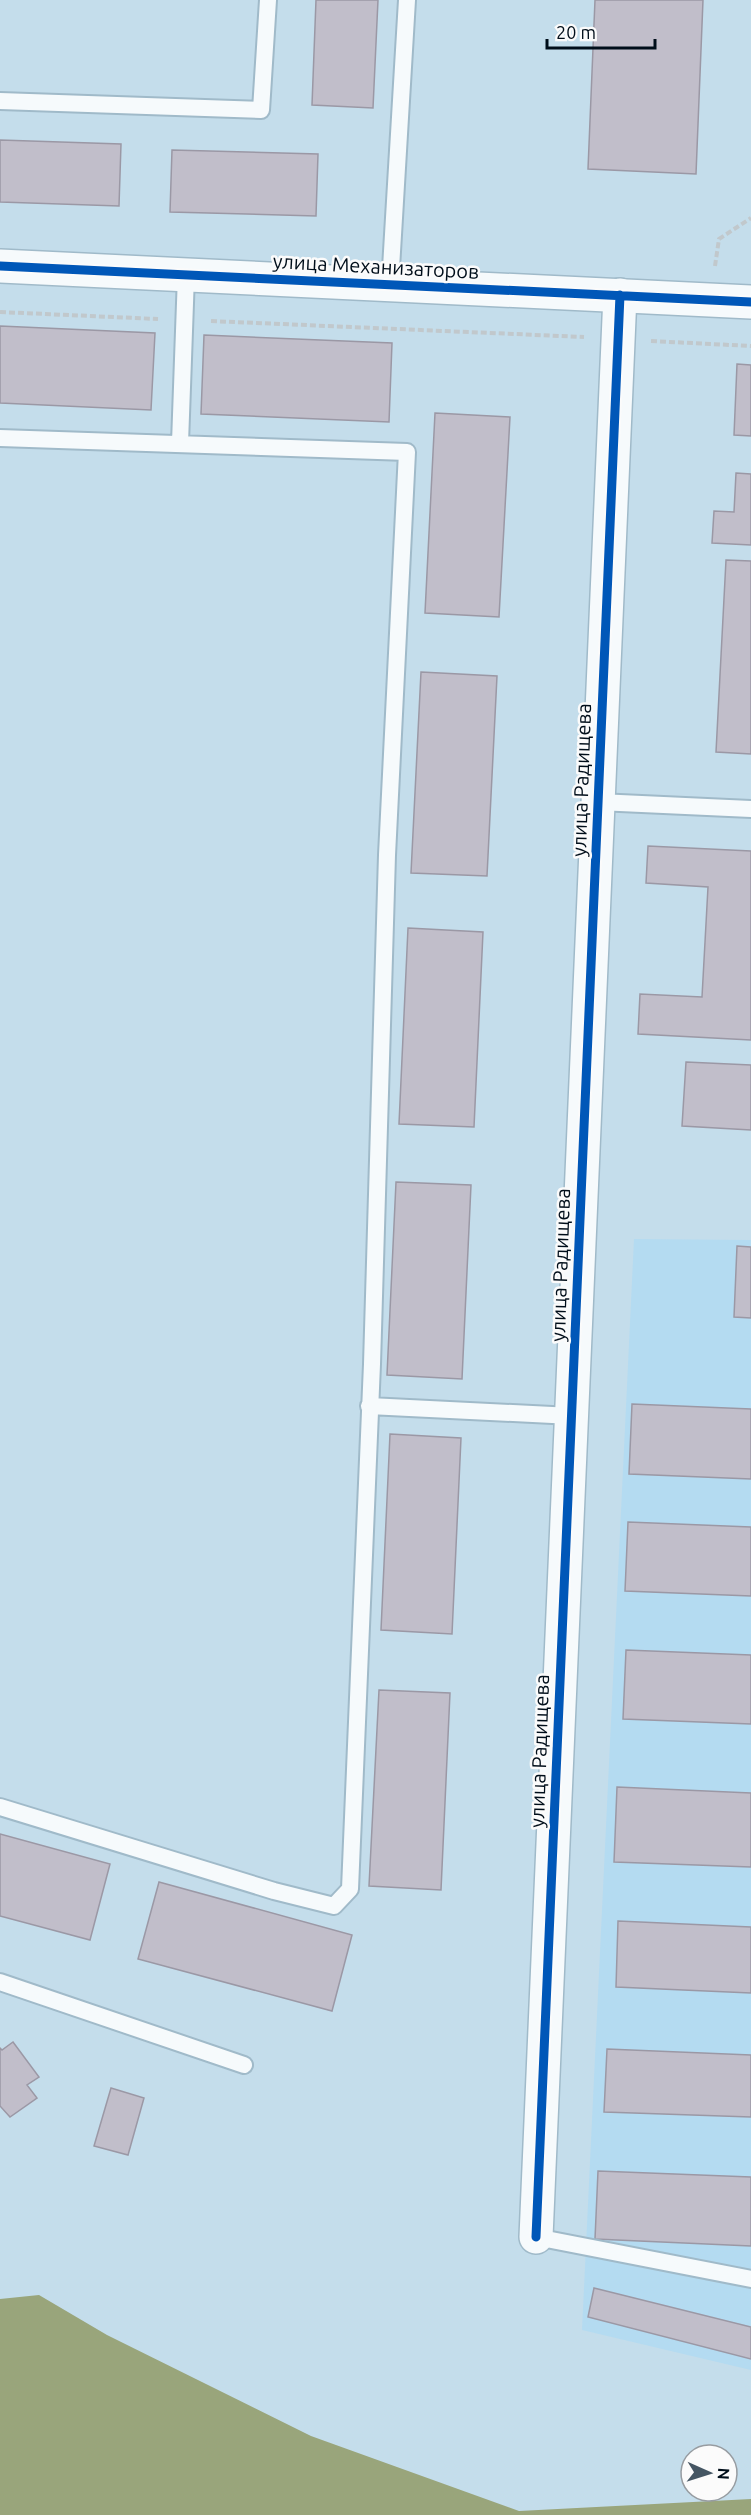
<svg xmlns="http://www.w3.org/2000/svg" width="751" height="2515" font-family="Ubuntu,sans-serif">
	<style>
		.built { fill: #b4dbf1 }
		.water { fill: #99a57b }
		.building { fill: #c1beca; stroke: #9b98a5; stroke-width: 1.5 }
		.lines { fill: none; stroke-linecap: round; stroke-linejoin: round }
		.lane-casing { stroke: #a0bac9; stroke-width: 20 }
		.street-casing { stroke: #a0bac9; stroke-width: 36 }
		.secondary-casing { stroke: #a0bac9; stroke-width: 36 }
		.path { stroke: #c1c8cc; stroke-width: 4; stroke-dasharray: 6 3; stroke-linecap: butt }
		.lane { stroke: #f6fafc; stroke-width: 16 }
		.street { stroke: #f6fafc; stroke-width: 33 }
		.secondary { stroke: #f6fafc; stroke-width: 33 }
		.cycleway-casing { stroke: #fbfbfb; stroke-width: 13 }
		.cycleway { stroke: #0057b8; stroke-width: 9 }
		.labels { text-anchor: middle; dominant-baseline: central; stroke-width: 5; stroke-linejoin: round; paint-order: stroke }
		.street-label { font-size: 20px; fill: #000e1a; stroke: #fbfbfb }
	</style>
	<rect width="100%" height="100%" fill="#c4ddeb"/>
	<path class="built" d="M634 1239 751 1240V2370L582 2330Z"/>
	<path class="water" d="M39 2295 107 2335 311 2436 519 2511 751 2499V2515H0V2299Z"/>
	<path class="building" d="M316 0H378L373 108 312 105Z
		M595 0H703L696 174 588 169Z
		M0 140 121 144 119 206 0 202Z
		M172 150 318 154 316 216 170 212Z
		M0 326 155 333 151 410 0 403Z
		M204 335 392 343 389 422 201 414Z
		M737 364 751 365V436L734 435Z
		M435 413 510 417 499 617 425 613Z
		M736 473 751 474V545L712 543 714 511 734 512Z
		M726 560 751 561V754L716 752Z
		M421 672 497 676 487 876 411 873Z
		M648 846 751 851V1040L638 1034 640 994 702 997 708 887 646 883Z
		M408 928 483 932 474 1127 399 1124Z
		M686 1062 751 1065V1130L682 1126Z
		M396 1182 471 1185 462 1379 387 1375Z
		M737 1246 751 1247V1318L734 1317Z
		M632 1404 751 1409V1479L629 1474Z
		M390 1434 461 1438 452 1634 381 1630Z
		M628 1522 751 1527V1596L625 1591Z
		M626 1650 751 1655V1724L623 1719Z
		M379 1690 450 1693 441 1890 369 1886Z
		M617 1787 751 1793V1867L614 1862Z
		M0 1834 110 1864 90 1940 0 1916Z
		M159 1882 352 1935 332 2011 138 1959Z
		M618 1921 751 1927V1993L616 1987Z
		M13 2042 39 2077 27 2085 37 2098 10 2117 0 2106V2048L2 2050Z
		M607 2049 751 2055V2117L604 2112Z
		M111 2088 144 2098 128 2155 94 2146Z
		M598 2171 751 2177V2246L595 2239Z
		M594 2288 751 2327V2359L588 2317Z"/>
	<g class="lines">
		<g class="lane-casing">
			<path id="lane" d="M0 101 261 110 268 0
				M390 285 407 0
				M0 438 407 452 387 855 372 1364 350 1889 334 1906 274 1891 0 1807
				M180 443 186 275
				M598 802 751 809
				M369 1406 572 1416
				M0 1982 244 2065
				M536 2237 751 2279"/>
		</g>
		<g class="street-casing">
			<path id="street" d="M536 2237 620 295"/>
		</g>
		<g class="secondary-casing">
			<path id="secondary" d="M0 266 751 302"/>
		</g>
		<path class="path" d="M715 266 719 239 751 218
			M0 312 158 319
			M211 321 584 337
			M651 341 751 346"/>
		<use href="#lane" class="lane"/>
		<use href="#street" class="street"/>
		<use href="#secondary" class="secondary"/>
		<g class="cycleway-casing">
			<path id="cycleway" d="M0 266 751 302
				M536 2237 620 295"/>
		</g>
		<use href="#cycleway" class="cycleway"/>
	</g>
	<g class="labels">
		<g class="street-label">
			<text transform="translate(376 266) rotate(3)">улица Механизаторов</text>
			<text transform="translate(581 780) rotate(-88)">улица Радищева</text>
			<text transform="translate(560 1265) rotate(-88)">улица Радищева</text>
			<text transform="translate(539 1751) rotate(-88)">улица Радищева</text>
		</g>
	</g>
	<g transform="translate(709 2473) rotate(93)"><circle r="28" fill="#fbfbfb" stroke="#979ca1" stroke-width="1.5"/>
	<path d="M0-4.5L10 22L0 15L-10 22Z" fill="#455663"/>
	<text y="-9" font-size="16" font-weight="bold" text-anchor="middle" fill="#000e1a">N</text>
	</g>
	<path d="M547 39v9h108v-9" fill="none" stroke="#000e1a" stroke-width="3"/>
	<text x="556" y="39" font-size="18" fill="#000e1a" stroke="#fbfbfb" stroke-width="4.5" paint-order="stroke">20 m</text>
</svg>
